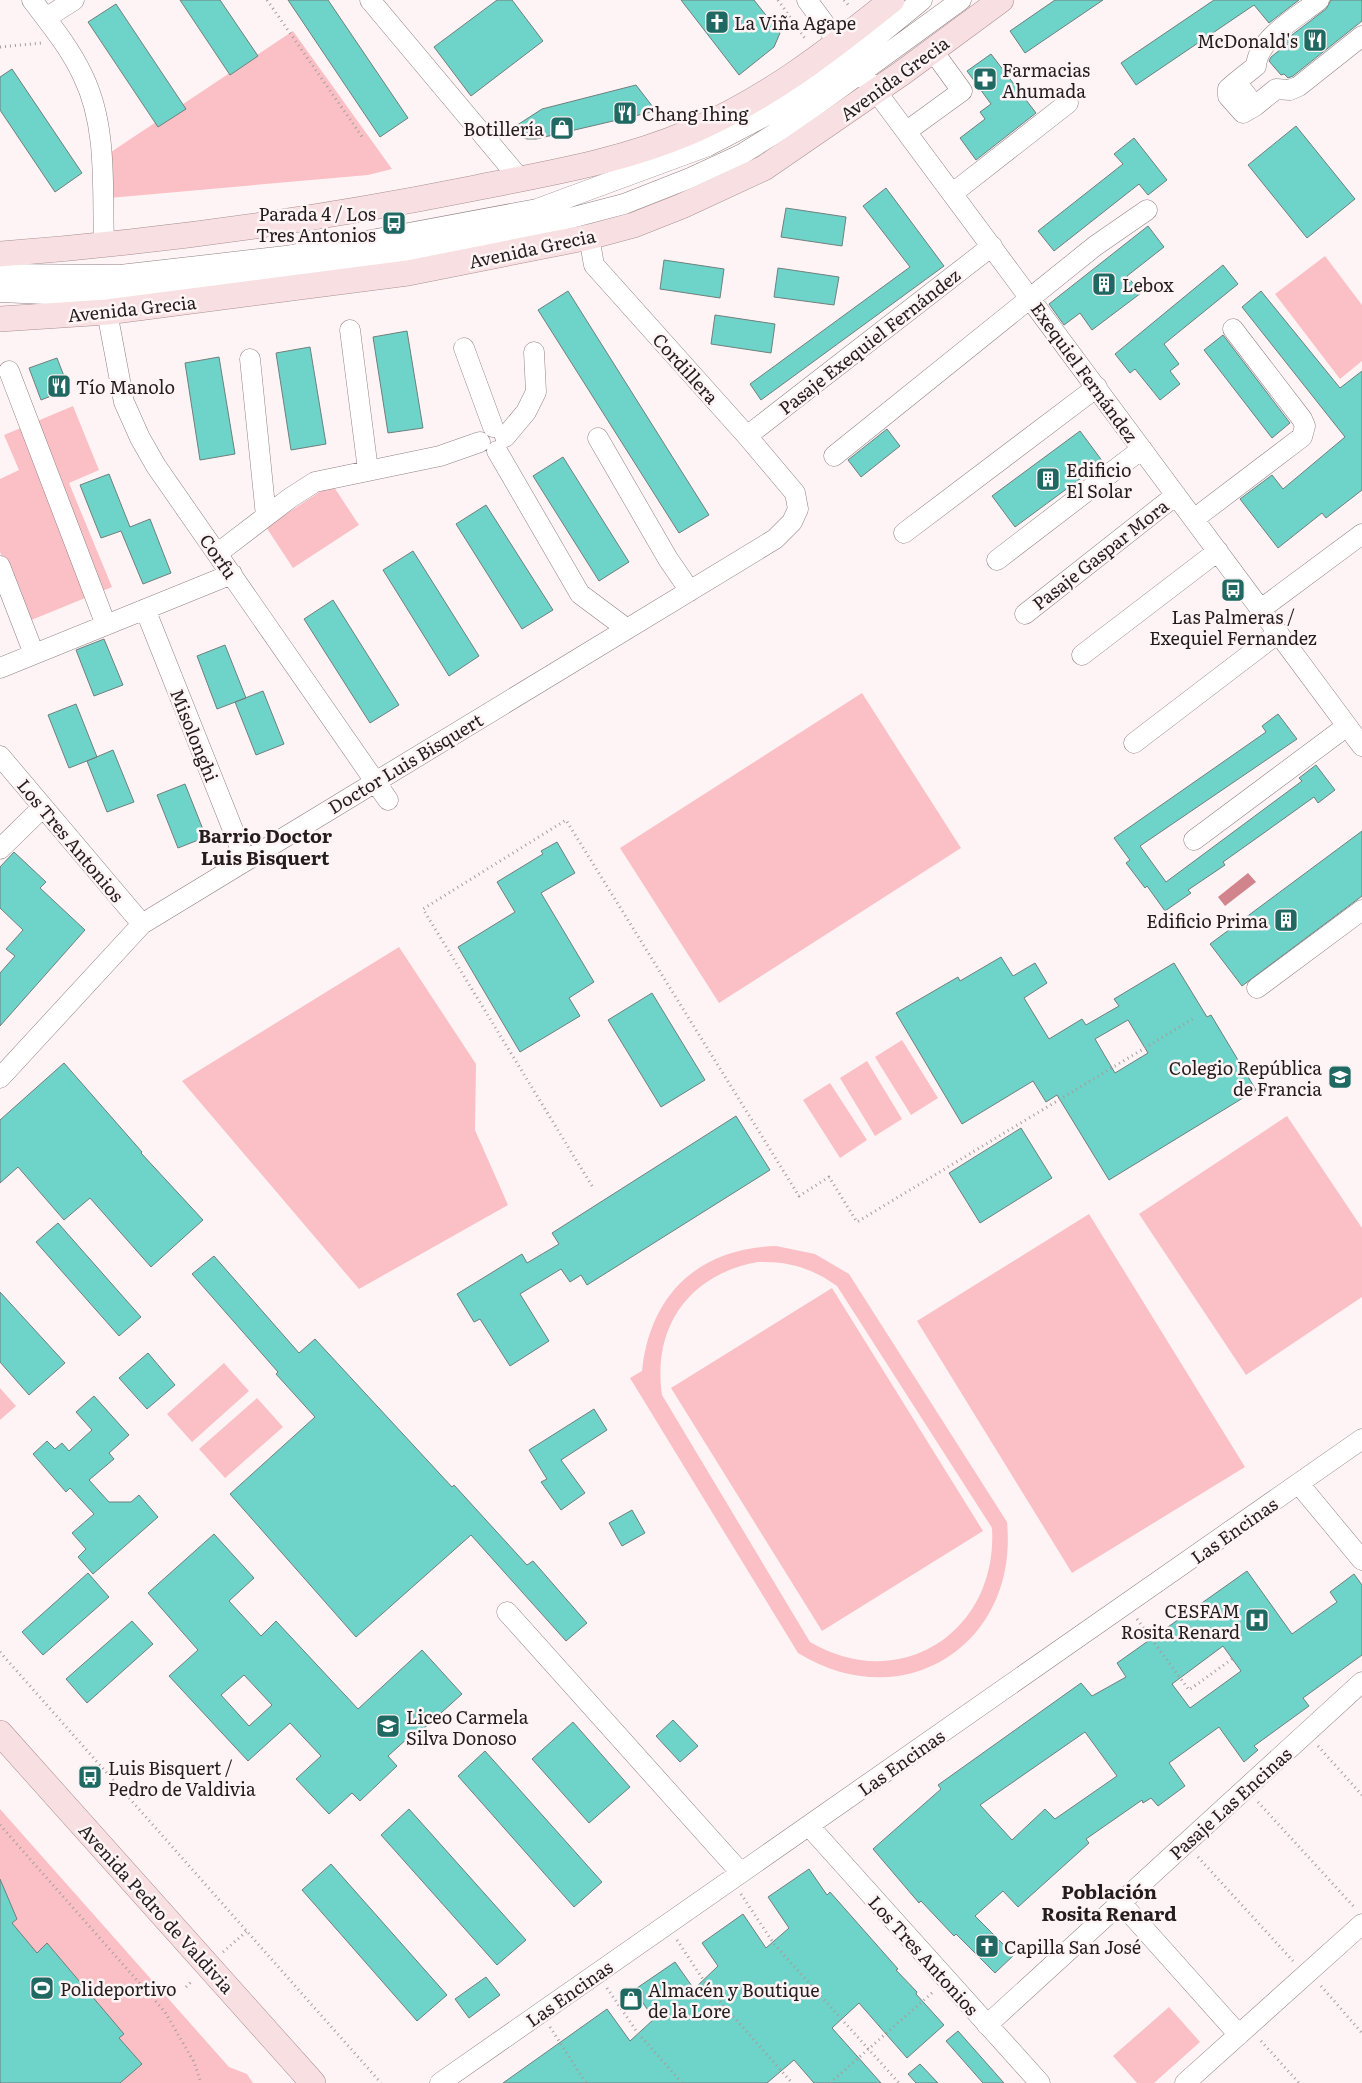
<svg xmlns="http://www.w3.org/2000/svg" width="1362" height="2083" font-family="Literata,serif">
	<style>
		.green { fill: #fbc0c5; fill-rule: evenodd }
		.water { fill: #d2848c }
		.building { fill: #6ed3c8; stroke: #707f7d; fill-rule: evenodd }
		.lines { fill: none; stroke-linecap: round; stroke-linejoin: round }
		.minor-casing { stroke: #918283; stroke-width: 21 }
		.major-casing { stroke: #aa8e90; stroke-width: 26 }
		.path { stroke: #a59d9e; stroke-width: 3; stroke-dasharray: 1 4; stroke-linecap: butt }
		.minor { stroke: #fff; stroke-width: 20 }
		.major { stroke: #f8e0e2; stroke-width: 25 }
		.labels { text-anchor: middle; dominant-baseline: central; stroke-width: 5; stroke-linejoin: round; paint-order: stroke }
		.poi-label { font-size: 18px; fill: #231d1e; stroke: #fef4f5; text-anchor: start }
		.street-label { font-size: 18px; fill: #231d1e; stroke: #fef4f5 }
		.neighbourhood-label { font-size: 19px; font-weight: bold; fill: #231d1e; stroke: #fef4f5 }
	</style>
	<rect width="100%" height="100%" fill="#fef4f5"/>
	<path class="green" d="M293 31 392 169 368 175 109 198 111 152Z
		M1325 256 1362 305V361L1340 379 1275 294Z
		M73 406 99 470 69 483 112 587 29 621 0 552V479L19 470 4 435Z
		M332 484 359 525 293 568 266 527Z
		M862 693 961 848 719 1003 620 848Z
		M399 947 476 1064 475 1130 508 1205 359 1289 182 1081Z
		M902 1040 938 1098 911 1115 875 1057Z
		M867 1061 902 1119 875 1136 840 1078Z
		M830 1083 867 1140 840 1158 803 1100Z
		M1287 1116 1362 1228V1297L1246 1375 1139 1214Z
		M1089 1214 1245 1467 1072 1573 917 1321Z
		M776 1246 815 1254 849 1274 1007 1522C1019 1645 903 1718 798 1653L630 1378 642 1371C650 1294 699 1248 776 1246ZM758 1262C788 1261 812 1268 837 1286L992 1528C998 1632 900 1695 810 1642L662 1395C652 1326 690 1274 758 1262Z
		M832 1288 983 1531 822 1631 671 1388Z
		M224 1363 249 1391 192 1442 167 1414Z
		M0 1388 16 1406 0 1420Z
		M257 1398 283 1427 225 1478 199 1449Z
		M0 1809 229 2067 247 2074 253 2083H0Z
		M1169 2007 1200 2042 1154 2083H1137L1113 2056Z"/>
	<path class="water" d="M1248 873 1256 882 1225 906 1218 897Z"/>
	<path class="building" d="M180 0H220L258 56 230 75Z
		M288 0H328L408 118 380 137Z
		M497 0H512L543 41 471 96 434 47Z
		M681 0H754L780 33 774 47 739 75Z
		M1055 0H1103L1025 53 1010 31Z
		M1214 0H1299L1269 23 1254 5 1136 85 1121 63Z
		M1331 0H1362V21L1293 76 1288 78 1284 74 1281 75 1269 61 1271 57 1286 45 1284 42 1288 38 1326 9Z
		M116 4 186 109 158 127 88 22Z
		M991 54 1036 113 976 160 960 138 985 119 980 112 991 104 967 71Z
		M12 69 82 173 55 192 0 110V77Z
		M636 85 656 111 536 139H527L508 131 542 109Z
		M1296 126 1355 199 1307 238 1248 165Z
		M1134 138 1167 180 1148 195 1139 184 1054 251 1038 231 1123 164 1114 154Z
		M886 188 944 266 761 400 750 384 910 267 863 206Z
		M786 208 846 217 842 246 781 237Z
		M1148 226 1164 247 1127 276 1141 293 1092 330 1080 313 1064 325 1049 304Z
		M664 260 724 269 720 298 660 289Z
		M1223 265 1238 284 1164 344 1179 364 1170 371 1180 384 1160 400 1135 369 1130 373 1115 354Z
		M778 268 839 277 834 305 774 297Z
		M568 291 709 515 679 533 538 310Z
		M1261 291 1340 388 1362 371V490L1326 518 1322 513 1278 548 1240 499 1272 475 1283 489 1345 437 1242 307Z
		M715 315 775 324 771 353 711 344Z
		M407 331 423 428 388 433 373 337Z
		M1223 335 1290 423 1272 438 1204 350Z
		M310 347 326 444 291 450 276 353Z
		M219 357 235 454 200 460 185 363Z
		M57 358 69 389 41 400 29 368Z
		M887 429 900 446 861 477 848 460Z
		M1080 431 1103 462 1015 527 992 496Z
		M563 457 629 562 599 581 533 476Z
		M109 474 130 527 150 519 171 573 143 584 121 531 101 538 80 485Z
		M486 505 553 610 522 629 456 524Z
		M413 551 479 656 449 676 383 570Z
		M333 600 399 705 370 723 304 619Z
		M104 639 123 685 94 696 76 650Z
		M225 645 246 698 217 709 197 656Z
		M263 691 284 744 256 755 235 702Z
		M76 704 97 757 69 768 48 715Z
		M1278 714 1297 739 1140 846 1166 882 1302 781 1299 778 1316 765 1335 790 1318 803 1314 797 1261 835 1223 862 1225 865 1188 890 1191 893 1165 911 1147 886 1145 888 1126 863 1130 860 1114 838 1266 732 1262 726Z
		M113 750 134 802 107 812 87 761Z
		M185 784 206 837 178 848 157 795Z
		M1362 831V896L1242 986 1210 944Z
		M557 842 575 873 541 893 594 982 569 998 580 1016 520 1052 458 947 515 912 497 882 543 854 541 851Z
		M14 852 46 882 40 888 85 930 0 1026V973L15 956 6 949 23 930 0 908V867Z
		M1001 957 1013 976 1035 963 1047 983 1024 998 1049 1039 1082 1019 1086 1025 1119 1006 1114 999 1174 963 1207 1017 1211 1015 1256 1090 1109 1180 1057 1095 1046 1102 1033 1081 962 1124 896 1013 958 977 960 981ZM1128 1020 1148 1053 1115 1073 1095 1039Z
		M652 993 705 1080 661 1107 608 1020Z
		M64 1063 142 1152 141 1153 203 1220 151 1267 90 1198 64 1220 18 1167 0 1183V1120Z
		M736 1116 770 1170 587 1285 581 1275 570 1282 561 1269 520 1294 549 1341 510 1366 480 1319 474 1322 457 1294 522 1254 527 1263 559 1244 552 1233Z
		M1021 1128 1052 1178 980 1223 949 1173Z
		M58 1223 141 1317 119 1336 36 1242Z
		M214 1256 299 1353 315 1339 452 1487 454 1485 527 1565 533 1561 587 1623 566 1641 471 1535 356 1637 230 1494 315 1417 276 1374 278 1372 192 1274Z
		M0 1292 65 1363 29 1395 0 1362Z
		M148 1353 175 1385 147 1409 119 1378Z
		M94 1396 129 1435 109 1453 114 1459 89 1480 109 1502H131L139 1495 158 1517 93 1574 78 1557 86 1549 72 1533 94 1514 70 1488 66 1492 33 1454 47 1441 55 1449 62 1443 69 1451 92 1430 76 1412Z
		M594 1409 607 1430 561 1460 585 1493 561 1510 541 1482 547 1479 529 1450Z
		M632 1510 645 1533 622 1546 609 1523Z
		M214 1534 254 1578 229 1601 261 1636 276 1621 358 1709 422 1650 462 1694 411 1740 409 1737 388 1756 397 1766 360 1801 352 1793 329 1814 296 1779 321 1756 290 1723 248 1761 169 1676 198 1650 148 1593ZM244 1675 272 1705 249 1726 221 1695Z
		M1247 1571 1292 1634 1337 1602 1330 1592 1354 1574 1362 1585V1655L1303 1698 1309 1706 1254 1746 1258 1750 1244 1762 1219 1727 1169 1763 1185 1786 1158 1806 1151 1798 1143 1803 1142 1800 1086 1839 1089 1843 1018 1907 1003 1891 975 1916 1014 1955 995 1973 956 1934 954 1936 921 1901 919 1903 873 1849 941 1789 938 1785 1081 1683 1092 1696 1126 1677 1117 1663ZM1223 1646 1241 1671 1190 1708 1172 1684ZM1085 1732 1117 1776 1055 1819 1045 1809 1012 1840 980 1805Z
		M88 1573 109 1597 43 1655 22 1632Z
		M132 1621 153 1644 87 1703 66 1679Z
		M673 1720 698 1746 680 1762 656 1736Z
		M573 1722 630 1787 589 1823 532 1759Z
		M485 1751 602 1882 574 1907 458 1776Z
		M409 1809 526 1940 497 1965 381 1835Z
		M331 1864 447 1995 417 2021 302 1890Z
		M809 1869 827 1895 830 1892 898 1969 896 1970 917 1992 916 1994 944 2025 907 2058 859 2003 832 2028 881 2083H814L794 2060 767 2083H503L607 2009 630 2041 654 2019 634 1990 675 1962 694 1989 718 1966 702 1943 743 1914 766 1948 789 1928 768 1897Z
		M0 1879 17 1919 12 1923 37 1953 47 1943 124 2034 119 2038 142 2064 120 2083H0Z
		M486 1977 500 1995 469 2018 455 1999Z
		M958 2031 1004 2083H983L946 2041Z
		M920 2064 938 2083H916L908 2074Z"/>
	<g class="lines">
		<g class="minor-casing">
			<path id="minor" d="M32 0C51 25 70 48 83 76 108 127 102 190 104 245
				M370 0 520 179
				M807 0 847 54
				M1319 0C1298 17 1258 38 1256 66L1236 82 1255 106 1276 89 1290 90 1299 86 1362 36
				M46 18 74 0
				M867 79 1362 746
				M1236 82 1228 89V96L1243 113 1255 106
				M907 131 962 91 933 51
				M953 193 1068 103
				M0 274 120 275 286 256 537 209 708 146 771 113 830 75 922 0
				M0 292 46 294 95 293 186 285 396 254 559 221 624 204 690 178 742 154 792 123 961 0
				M107 312 124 402 140 438 156 466 388 800
				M350 330 368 470
				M464 348 493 427
				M250 359 266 516
				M9 371 106 625
				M747 436 992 246
				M505 437 526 412 536 392 534 352
				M598 438 668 559 690 591
				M497 451 580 594 627 629
				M834 456 1095 246 1147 210
				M1194 519 1302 437 1305 426 1302 419 1233 329
				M904 533 1097 387
				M218 553 290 498 315 482 440 456 480 442
				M997 560 1142 449
				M0 566 34 654
				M145 609 245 860
				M1261 609 1362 534
				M1025 614 1176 495
				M1082 655 1218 551
				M0 668 232 574
				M1134 743 1278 633
				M0 756 142 924
				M1194 840 1347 726
				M0 849 43 807
				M1257 988 1362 910
				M0 1078 142 924 775 539 792 522 798 509 795 493 747 436 594 265 589 237
				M1299 1484 1362 1560
				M507 1612 741 1873
				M809 1826 1040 2083
				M1121 1903 1239 2035
				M987 2025 1362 1682
				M440 2083 1362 1439
				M1185 2083 1362 1924"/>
		</g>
		<g class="major-casing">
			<path id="major" d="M0 254C157 242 315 220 470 189 544 174 620 162 690 132 768 98 826 53 892 0
				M0 319 107 312 408 273 589 237 634 225 682 206 764 168 902 73 1001 0
				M0 1733 313 2083"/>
		</g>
		<path class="path" d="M267 0 363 138
			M778 0 806 40
			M844 0 850 7
			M0 47 42 43
			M592 1186 423 909 566 820 799 1196 829 1177 857 1222 1196 1017
			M1137 1619 1189 1690 1232 1659
			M0 1652 381 2083
			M1318 1746 1362 1795
			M1258 1802 1355 1908
			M0 1825 165 2012 194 2062 201 2083
			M1198 1857 1293 1961
			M741 1894 774 1944 899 2083
			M677 1940 710 1990 792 2083
			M223 1952 247 1931
			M1321 1986 1362 2033
			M186 1987 193 1980
			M607 1988 637 2032 682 2083
			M550 2027 586 2083
			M1261 2041 1299 2083
			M830 2083 933 1992"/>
		<use href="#minor" class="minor"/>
		<use href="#major" class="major"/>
	</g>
	<defs>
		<g id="church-square" transform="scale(1.25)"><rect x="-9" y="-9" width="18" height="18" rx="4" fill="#1f6962" stroke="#fef4f5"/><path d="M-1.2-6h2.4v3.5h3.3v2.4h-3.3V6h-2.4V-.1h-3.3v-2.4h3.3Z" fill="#fff"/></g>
		<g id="restaurant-square" transform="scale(1.25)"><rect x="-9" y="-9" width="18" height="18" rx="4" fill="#1f6962" stroke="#fef4f5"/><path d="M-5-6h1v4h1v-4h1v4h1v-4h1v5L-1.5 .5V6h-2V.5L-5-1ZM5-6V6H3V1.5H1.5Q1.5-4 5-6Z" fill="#fff"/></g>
		<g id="pharmacy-square" transform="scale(1.25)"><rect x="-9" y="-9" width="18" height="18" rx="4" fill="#1f6962" stroke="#fef4f5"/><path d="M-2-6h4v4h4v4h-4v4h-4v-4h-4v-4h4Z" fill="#fff"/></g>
		<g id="shop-square" transform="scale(1.25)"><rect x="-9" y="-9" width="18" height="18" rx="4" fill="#1f6962" stroke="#fef4f5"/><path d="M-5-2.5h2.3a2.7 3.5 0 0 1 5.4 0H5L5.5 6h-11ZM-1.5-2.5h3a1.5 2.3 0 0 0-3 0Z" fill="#fff"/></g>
		<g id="bus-square" transform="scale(1.25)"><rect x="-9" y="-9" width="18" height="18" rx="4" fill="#1f6962" stroke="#fef4f5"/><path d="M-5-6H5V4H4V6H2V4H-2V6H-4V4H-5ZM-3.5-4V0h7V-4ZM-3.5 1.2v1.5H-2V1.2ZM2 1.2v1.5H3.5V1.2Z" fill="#fff"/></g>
		<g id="building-square" transform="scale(1.25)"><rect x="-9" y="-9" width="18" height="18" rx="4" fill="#1f6962" stroke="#fef4f5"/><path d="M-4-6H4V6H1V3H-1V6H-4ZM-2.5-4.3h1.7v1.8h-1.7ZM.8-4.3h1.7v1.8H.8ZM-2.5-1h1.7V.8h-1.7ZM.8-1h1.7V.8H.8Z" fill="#fff"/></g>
		<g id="school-square" transform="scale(1.25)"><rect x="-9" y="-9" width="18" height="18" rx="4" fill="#1f6962" stroke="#fef4f5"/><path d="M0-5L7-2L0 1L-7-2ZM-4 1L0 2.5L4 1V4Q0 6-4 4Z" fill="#fff"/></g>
		<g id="hospital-square" transform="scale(1.25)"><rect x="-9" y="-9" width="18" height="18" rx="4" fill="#1f6962" stroke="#fef4f5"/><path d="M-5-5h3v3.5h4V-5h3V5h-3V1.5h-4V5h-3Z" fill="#fff"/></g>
		<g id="stadium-square" transform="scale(1.25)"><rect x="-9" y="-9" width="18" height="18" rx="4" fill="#1f6962" stroke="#fef4f5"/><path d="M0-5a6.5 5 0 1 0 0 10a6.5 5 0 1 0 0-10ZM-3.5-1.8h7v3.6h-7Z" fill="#fff"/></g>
	</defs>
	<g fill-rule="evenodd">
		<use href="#church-square" x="717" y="22"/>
		<use href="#restaurant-square" x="1315" y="40"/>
		<use href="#pharmacy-square" x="985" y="79"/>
		<use href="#restaurant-square" x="625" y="113"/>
		<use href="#shop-square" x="562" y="128"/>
		<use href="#bus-square" x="394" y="223"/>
		<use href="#building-square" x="1104" y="284"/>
		<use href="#restaurant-square" x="59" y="386"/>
		<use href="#building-square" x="1048" y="479"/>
		<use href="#bus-square" x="1233" y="590"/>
		<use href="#building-square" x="1286" y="920"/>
		<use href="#school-square" x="1340" y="1077"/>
		<use href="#hospital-square" x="1257" y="1620"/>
		<use href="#school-square" x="388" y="1726"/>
		<use href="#bus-square" x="90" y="1777"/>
		<use href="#church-square" x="987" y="1946"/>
		<use href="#stadium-square" x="42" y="1988"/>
		<use href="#shop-square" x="631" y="1999"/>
	</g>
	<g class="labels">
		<g class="poi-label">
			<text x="734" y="22">La Viña Agape</text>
			<text x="1298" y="40" text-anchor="end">McDonald's</text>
			<text x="1002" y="69">Farmacias<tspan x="1002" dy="21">Ahumada</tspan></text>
			<text x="642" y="113">Chang Ihing</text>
			<text x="544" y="128" text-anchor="end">Botillería</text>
			<text x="376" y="213" text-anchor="end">Parada 4 / Los<tspan x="376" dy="21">Tres Antonios</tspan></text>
			<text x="1122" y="284">Lebox</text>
			<text x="76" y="386">Tío Manolo</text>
			<text x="1066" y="469">Edificio<tspan x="1066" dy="21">El Solar</tspan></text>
			<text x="1233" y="616" text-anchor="middle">Las Palmeras /<tspan x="1233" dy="21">Exequiel Fernandez</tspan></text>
			<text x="1268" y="920" text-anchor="end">Edificio Prima</text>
			<text x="1322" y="1067" text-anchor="end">Colegio República<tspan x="1322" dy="21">de Francia</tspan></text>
			<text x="1240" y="1610" text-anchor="end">CESFAM<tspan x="1240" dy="21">Rosita Renard</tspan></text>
			<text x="406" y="1716">Liceo Carmela<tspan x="406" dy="21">Silva Donoso</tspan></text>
			<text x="108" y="1767">Luis Bisquert /<tspan x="108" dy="21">Pedro de Valdivia</tspan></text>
			<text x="1004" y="1946">Capilla San José</text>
			<text x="60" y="1988">Polideportivo</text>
			<text x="648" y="1989">Almacén y Boutique<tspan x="648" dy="21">de la Lore</tspan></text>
		</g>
		<g class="street-label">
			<text transform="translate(894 78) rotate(-36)">Avenida Grecia</text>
			<text transform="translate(532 248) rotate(-12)">Avenida Grecia</text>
			<text transform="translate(132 308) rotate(-6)">Avenida Grecia</text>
			<text transform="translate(869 341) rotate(-38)">Pasaje Exequiel Fernández</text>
			<text transform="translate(686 368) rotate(48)">Cordillera</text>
			<text transform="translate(1085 372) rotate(54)">Exequiel Fernández</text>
			<text transform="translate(1100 554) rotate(-38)">Pasaje Gaspar Mora</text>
			<text transform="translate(219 556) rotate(55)">Corfu</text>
			<text transform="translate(195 735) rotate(68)">Misolonghi</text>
			<text transform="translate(405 763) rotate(-31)">Doctor Luis Bisquert</text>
			<text transform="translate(71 840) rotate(50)">Los Tres Antonios</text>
			<text transform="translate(1234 1530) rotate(-35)">Las Encinas</text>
			<text transform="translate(901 1762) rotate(-35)">Las Encinas</text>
			<text transform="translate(1230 1803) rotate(-42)">Pasaje Las Encinas</text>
			<text transform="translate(157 1908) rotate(48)">Avenida Pedro de Valdivia</text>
			<text transform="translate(924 1955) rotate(48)">Los Tres Antonios</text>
			<text transform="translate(569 1993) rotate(-35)">Las Encinas</text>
		</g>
		<g class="neighbourhood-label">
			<text x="265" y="835">Barrio Doctor<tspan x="265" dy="22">Luis Bisquert</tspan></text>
			<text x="1109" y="1891">Población<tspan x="1109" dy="22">Rosita Renard</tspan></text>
		</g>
	</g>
</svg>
